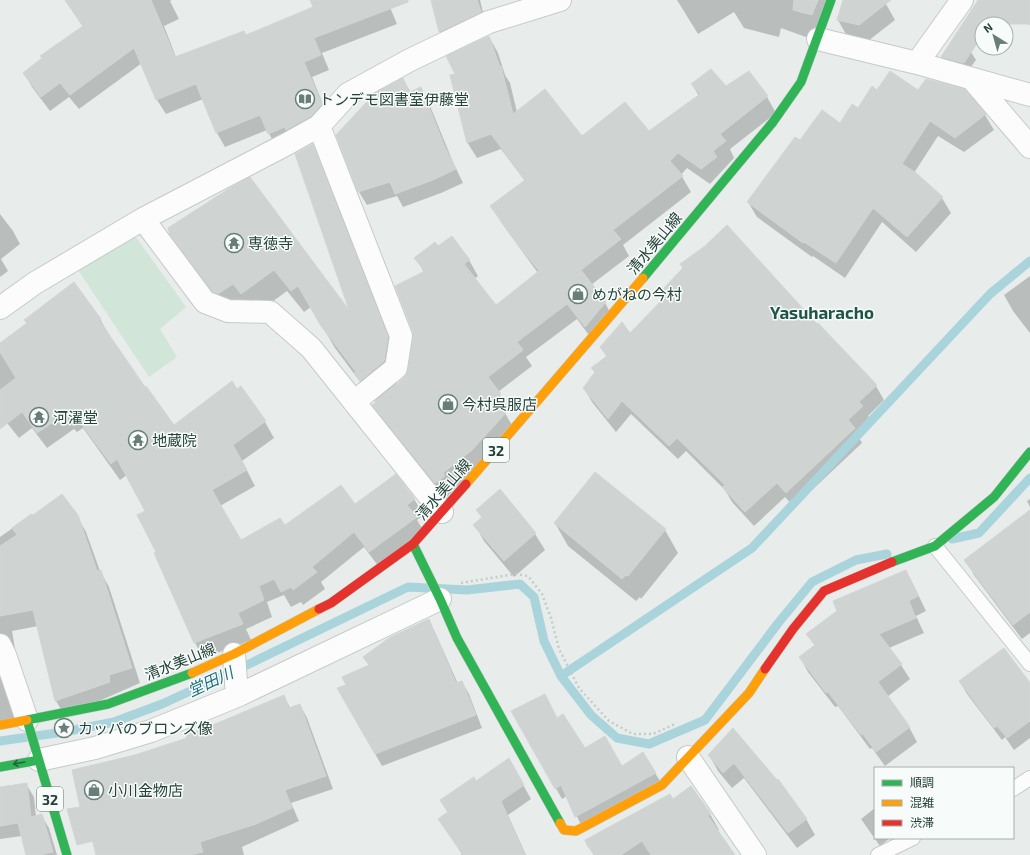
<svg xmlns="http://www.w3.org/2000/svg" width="1030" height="855" font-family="'Exo 2','Noto Sans JP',sans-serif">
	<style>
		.green { fill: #d1e6d8 }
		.shadow { fill: #0003 }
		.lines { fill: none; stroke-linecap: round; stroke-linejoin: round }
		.stream { stroke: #a9d4db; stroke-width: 9 }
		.building { fill: #cfd4d2; stroke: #d1d6d4 }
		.lane-casing { stroke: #c5cac8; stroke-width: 16 }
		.street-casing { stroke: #c5cac8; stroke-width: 24 }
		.fast-casing { stroke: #c3cbc8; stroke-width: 10 }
		.slow-casing { stroke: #c3cbc8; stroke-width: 10 }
		.jam-casing { stroke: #c3cbc8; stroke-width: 10 }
		.path { stroke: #c3ccca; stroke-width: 2.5; stroke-dasharray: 2 3; stroke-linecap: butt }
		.lane { stroke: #fcfcfc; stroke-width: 14 }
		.street { stroke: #fcfcfc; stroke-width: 22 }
		.fast { stroke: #30b455; stroke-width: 9 }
		.slow { stroke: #ff9f0a; stroke-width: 9 }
		.jam { stroke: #e5322d; stroke-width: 9 }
		.oneway { stroke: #286442 }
		.labels { text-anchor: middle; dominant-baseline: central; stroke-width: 3; stroke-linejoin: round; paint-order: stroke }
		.shield { fill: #f7fbf9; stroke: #637a73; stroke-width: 1 }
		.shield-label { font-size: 14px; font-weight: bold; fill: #24423a }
		.poi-label { font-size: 15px; fill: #24423a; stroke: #f7fbf9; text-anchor: start }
		.street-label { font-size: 15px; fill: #24423a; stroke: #f7fbf9 }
		.water-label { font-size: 16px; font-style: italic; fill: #1c6f80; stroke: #f7fbf9 }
		.quarter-label { font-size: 17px; font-weight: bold; fill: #1f5548; stroke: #f7fbf9 }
	</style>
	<rect width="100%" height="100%" fill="#e8edeb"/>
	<path class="green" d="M133 233 186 307 160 329 177 357 149 377 76 267Z"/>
	<path class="shadow" d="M65 0H172L170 1 179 19 164 26 176 57 246 36 315 8 311 0H387L397 24 322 53 329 70 312 77 329 119 277 148 267 130 225 147 217 133 203 99 166 114 157 100 142 63 79 109 69 97 50 111 32 87 24 73 83 27Z
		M432 0H480L487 29 449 47 440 32Z
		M677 0H830L814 40 781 28 779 37 744 28 734 12 698 34Z
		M844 0H867L886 4 895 20 868 41 847 36 838 20Z
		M979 0H1030V25L1015 15 1006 29V24H982V27Z
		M489 37 498 53 505 75 510 83 517 112 582 138 648 132 699 96 692 84 726 87 748 72 767 97 776 113 730 149 734 158 710 184 687 168 681 175 691 192 623 245 629 256 591 285 605 303 614 319 594 342 577 319 526 357 532 366 498 392 509 410 505 413 514 429 445 499 383 421 374 405 377 402 376 400 373 402 361 383 335 348 311 307 304 312 287 291 254 315 226 313 184 257 171 234 231 189 351 315 312 145 325 167 400 360 396 385 405 378 409 370 424 272 416 258 438 247 469 260 478 276 474 279 495 307 538 273 501 222 492 206 525 181 501 149 477 158 467 142 456 74Z
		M971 52 976 60 968 71 946 64 942 57Z
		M403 79 411 93 420 88 428 101 453 162 463 183 441 193 403 207 397 196 367 205 359 192 337 136Z
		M964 90 985 115 994 130 964 152 938 136 914 173 942 198 951 213 916 252 882 222 845 278 813 256 812 257 757 217 748 202 800 142 840 124 878 92Z
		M0 214 13 231 20 244 1 259 8 271 0 277Z
		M1030 276V333L1013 311 1004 295Z
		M662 291 817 326 876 386 884 400 868 416 871 421 857 434 862 443 794 507 785 497 754 526 732 502 725 490 686 451 678 459 631 414 616 432 592 402 584 388 607 357 601 347 630 334 665 297Z
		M100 319 109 335 108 336 145 388 174 426 241 387 265 422 274 438 242 461 255 486 220 506 241 541 355 506 414 499 424 515 417 520 425 533 379 567 364 547 321 582 325 589 303 605 301 602 291 607 284 595 267 602 272 617 246 629 251 640 204 658 195 643 146 512 127 475 120 480 83 428 77 432 74 429 47 448 32 428 19 438 0 414V345Z
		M500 491 535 534 545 550 514 577 484 541 475 525 482 518 477 510Z
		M1030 499V507L1027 501Z
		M1030 512V633L1022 639 974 575 966 560Z
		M31 515 77 516 86 532 100 571 109 587 140 683 65 716 56 701 38 626 12 631 15 649 10 648 0 652V537Z
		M555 523 665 530 678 553 641 599 640 597 636 601 568 546Z
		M906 571 914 586 926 611 916 616 924 633 889 648 901 665 910 679 887 697 909 727 917 742 885 766 872 748 870 749 838 706 835 707 808 672 800 657 815 646 808 634Z
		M428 620 435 632 458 684 462 682 469 694 482 728 382 766 338 689 347 685Z
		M0 673 16 717 0 722Z
		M960 682 1030 685V738L1014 750 1005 737 1002 740 967 694Z
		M284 697 291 709 300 705 307 718 333 789 291 803 299 821 242 847 244 855H96L73 770 136 756 189 738Z
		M513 712 557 719 585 749 622 767 643 754 662 784 582 827 567 796 562 799Z
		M733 729 806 819 815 835 797 848 744 778 732 788 718 771 709 755Z
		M509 760 531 799 508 815 526 855H460L462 854 439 819 448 813 441 801 476 782Z
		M26 784 34 797 36 817 41 815 49 828 57 855H27L22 836 0 839V788Z
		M672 800 710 814 719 830 717 831 734 855H595Z
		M875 808V838H890L880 846 861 819Z"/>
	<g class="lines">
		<path class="stream" d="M952 539 979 533 1030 478
			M561 676 752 548 990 294 1030 261
			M0 741 64 732 114 722 162 704 247 665 408 587 467 590 520 584 534 597 544 641 561 676 591 715 617 738 649 744 705 720 779 622 812 582 856 560 887 554"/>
	</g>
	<path class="building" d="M65 0H151L175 57 244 31 246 35 313 7 310 0H408V2L314 38 321 55 304 62 322 104 311 116 286 130 285 127 268 134 260 115 216 133 196 84 156 100 134 48 70 95 60 83 41 97 23 73 42 58 40 56 83 26Z
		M431 0H477L481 12 439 32Z
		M794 0H818L812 15 793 10Z
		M843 0H891L859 25 837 20Z
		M978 0H1030V24H982V36L964 63 941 57Z
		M489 36 500 67 501 66 513 114 545 89 582 136 625 102 649 131 700 94 691 84 711 69 726 86 749 71 768 96 720 134 726 141 713 151 717 157 701 169 678 153 670 161 683 176 613 230 621 239 581 270 606 302 585 327 567 304 517 342 523 350 488 377 501 394 495 399 506 413 472 450 443 473 445 476 435 483 372 405 376 402 375 401 404 378 408 370 413 338V332L395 286 425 271 414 258 435 242 438 246 452 236 470 260 464 264 496 305 539 271 514 240H515L490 206 525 180 491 134 467 143 450 75 455 74 446 56Z
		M890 71 918 90 926 79 965 89 986 114 955 138 930 121 902 164 915 172 943 197 907 237 873 208 836 263 804 242 803 243 747 202 795 137 800 140 822 110 840 123 852 104 858 108 872 86 877 90Z
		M403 78 408 90 410 92 421 87 445 147 456 169 433 180 395 194 390 182 358 192 336 135 375 93Z
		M313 144 388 337 384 361 360 381 354 373 356 372 321 326 298 286 291 291 274 270 241 294 233 284 218 294 213 292 170 235 168 228 230 188 250 177 349 310 295 154Z
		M727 225 817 324 818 323 877 385 859 402 863 406 848 420 855 428 786 493 777 483 745 512 722 487 725 485 677 438 669 446 622 401 608 419 583 388 595 372 591 368 607 356 600 347 622 322 630 333 666 296 661 291 683 268 680 264 705 246Z
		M74 282 101 319 99 320 145 387 146 386 174 425 232 381 237 389 241 386 266 421 233 445 247 470 212 490 241 540 280 518 285 525 341 485 355 504 396 474 415 499 407 505 417 517 369 552 354 532 312 567 317 572 293 590 291 587 281 592 274 579 259 586 264 600 238 613 243 624 194 643 154 553 156 552 137 515 145 511 117 459 111 464 73 413 67 417 65 414 37 433 22 412 0 429V390L16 378 0 352V343L27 323 24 320Z
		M595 472 666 529 628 576 626 575 622 579 554 523Z
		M500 489 536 533 504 561 473 525 482 517 476 510Z
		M62 494 78 515 97 571 101 570 132 668 109 675 110 682 55 701 33 610 0 616V546L17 535 12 528 31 514 33 515Z
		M1030 510V612L1013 625 964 560Z
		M906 570 918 596 909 601 916 618 879 634 902 664 878 682 910 727 876 752 863 734 861 735 828 692 826 693 799 657 815 645 806 634 837 611 833 601Z
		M429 619 456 683 462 681 476 715 375 754 337 688 346 685 342 677 369 665 363 657 389 638Z
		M1004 648 1030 683V721L1007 738 997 726 994 728 959 681Z
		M545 694 557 718 563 714 585 748 605 736 622 766 643 752 656 773 575 817 561 785 555 789 511 711Z
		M284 695 289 708 300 704 326 776 285 790 292 808 256 824 200 842 203 852 190 855H96L93 841 77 845 67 809 80 807 72 770 135 755 187 738 186 735 208 727Z
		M733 728 777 780 778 779 807 819 788 833 734 763 723 773 708 755Z
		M509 758 524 785 501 801 525 855H463L438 819 448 812 440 800 474 777 476 781Z
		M27 783 31 817 42 814 53 852 40 855H26L18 823 0 826V787Z
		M691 786 711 814 708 816 735 855H651L642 841 621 855H594L587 845 585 840 670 794 673 799Z"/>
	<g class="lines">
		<g class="lane-casing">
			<path id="lane" d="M935 546 1030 664
				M1013 789 1030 778
				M878 855 913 838"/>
		</g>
		<g class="street-casing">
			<path id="street" d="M818 39 917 63 1030 95
				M917 63 962 0
				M973 80 1030 147
				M319 126 401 336 396 368 354 402
				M143 219 205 302 228 311 270 312 311 348 442 512
				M0 308 35 283 143 219 285 145 319 126 348 94 410 60 489 22 560 0
				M0 645 5 655 27 720
				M234 654 237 696
				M688 757 755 855
				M39 760 95 748 151 731 237 696 440 599"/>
		</g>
		<g class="fast-casing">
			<path id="fast" d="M643 278 773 122 801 82 831 0
				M413 544 440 599 457 638 560 823
				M892 562 935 546 994 497 1030 452
				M0 767 39 760
				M67 855 27 720 108 704 192 673"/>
		</g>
		<g class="slow-casing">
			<path id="slow" d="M466 484 643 278
				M192 673 234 654 319 609
				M0 725 27 720
				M560 823 564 830 576 831 662 785 749 693 765 669"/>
		</g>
		<g class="jam-casing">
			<path id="jam" d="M319 609 331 603 413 544 466 484
				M765 669 793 629 824 591 892 562"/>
		</g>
		<path class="path" d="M461 583 515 574 528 576 542 594 551 618 559 649 579 688 609 721 633 734H653L675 724"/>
		<use href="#lane" class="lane"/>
		<use href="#street" class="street"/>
		<use href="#fast" class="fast"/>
		<use href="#slow" class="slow"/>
		<use href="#jam" class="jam"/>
	</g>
	<defs><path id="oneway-shaft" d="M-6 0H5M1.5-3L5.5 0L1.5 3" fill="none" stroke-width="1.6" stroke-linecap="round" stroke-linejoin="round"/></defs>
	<use class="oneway" href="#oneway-shaft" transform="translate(19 763) rotate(170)"/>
	<defs>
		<g id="library-ring" transform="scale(1)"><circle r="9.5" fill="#f7fbf9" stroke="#697e78" stroke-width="1.5"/><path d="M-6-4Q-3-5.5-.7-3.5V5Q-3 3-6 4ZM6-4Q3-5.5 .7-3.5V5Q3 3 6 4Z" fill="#697e78"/></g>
		<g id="temple-ring" transform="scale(1)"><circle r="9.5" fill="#f7fbf9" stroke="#697e78" stroke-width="1.5"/><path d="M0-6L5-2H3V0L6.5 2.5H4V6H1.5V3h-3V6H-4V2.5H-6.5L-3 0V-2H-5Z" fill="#697e78"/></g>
		<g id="shop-ring" transform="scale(1)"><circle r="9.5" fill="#f7fbf9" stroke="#697e78" stroke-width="1.5"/><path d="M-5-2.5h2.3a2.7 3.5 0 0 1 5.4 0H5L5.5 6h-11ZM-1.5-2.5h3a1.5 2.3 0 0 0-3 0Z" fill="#697e78"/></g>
		<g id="sight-ring" transform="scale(1)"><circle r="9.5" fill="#f7fbf9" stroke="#697e78" stroke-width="1.5"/><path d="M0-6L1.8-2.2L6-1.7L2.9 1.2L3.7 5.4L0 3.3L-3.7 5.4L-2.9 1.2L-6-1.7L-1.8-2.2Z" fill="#697e78"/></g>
	</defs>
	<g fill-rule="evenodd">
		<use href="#library-ring" x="305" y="99"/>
		<use href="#temple-ring" x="234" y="243"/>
		<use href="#shop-ring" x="578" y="294"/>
		<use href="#shop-ring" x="448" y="404"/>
		<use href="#temple-ring" x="39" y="417"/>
		<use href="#temple-ring" x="138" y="440"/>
		<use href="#sight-ring" x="64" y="728"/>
		<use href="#shop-ring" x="94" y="790"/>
	</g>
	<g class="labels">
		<g class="shield">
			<rect x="483" y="438" width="26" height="24" rx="3"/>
			<rect x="37" y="787" width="26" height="24" rx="3"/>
		</g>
		<g class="shield-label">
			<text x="496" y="450">32</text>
			<text x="50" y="799">32</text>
		</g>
		<g class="poi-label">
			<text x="319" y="99">トンデモ図書室伊藤堂</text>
			<text x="248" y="243">専徳寺</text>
			<text x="592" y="294">めがねの今村</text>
			<text x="462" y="404">今村呉服店</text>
			<text x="53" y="417">河濯堂</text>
			<text x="152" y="440">地蔵院</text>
			<text x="78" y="728">カッパのブロンズ像</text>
			<text x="108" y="790">小川金物店</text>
		</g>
		<g class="street-label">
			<text transform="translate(654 243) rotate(-50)">清水美山線</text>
			<text transform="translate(443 489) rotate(-49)">清水美山線</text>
			<text transform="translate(180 661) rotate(-22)">清水美山線</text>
		</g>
		<g class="water-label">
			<text transform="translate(210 681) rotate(-25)">堂田川</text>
		</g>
		<g class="quarter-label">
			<text x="822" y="312">Yasuharacho</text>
		</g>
	</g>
	<rect x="874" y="767" width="140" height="72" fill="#f7fbf9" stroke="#a3b1ad"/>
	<rect x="882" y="780" width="20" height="6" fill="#30b455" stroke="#a3b1ad"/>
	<text x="910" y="787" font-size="12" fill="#24423a">順調</text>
	<rect x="882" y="800" width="20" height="6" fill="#ff9f0a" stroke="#a3b1ad"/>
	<text x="910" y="807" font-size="12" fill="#24423a">混雑</text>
	<rect x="882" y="820" width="20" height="6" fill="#e5322d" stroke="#a3b1ad"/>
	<text x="910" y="827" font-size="12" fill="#24423a">渋滞</text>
	<g transform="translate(994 36) rotate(323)"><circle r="19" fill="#f7fbf9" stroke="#a3b1ad"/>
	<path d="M0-3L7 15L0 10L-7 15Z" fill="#697e78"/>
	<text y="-6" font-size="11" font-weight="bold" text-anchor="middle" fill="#24423a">N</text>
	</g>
</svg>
